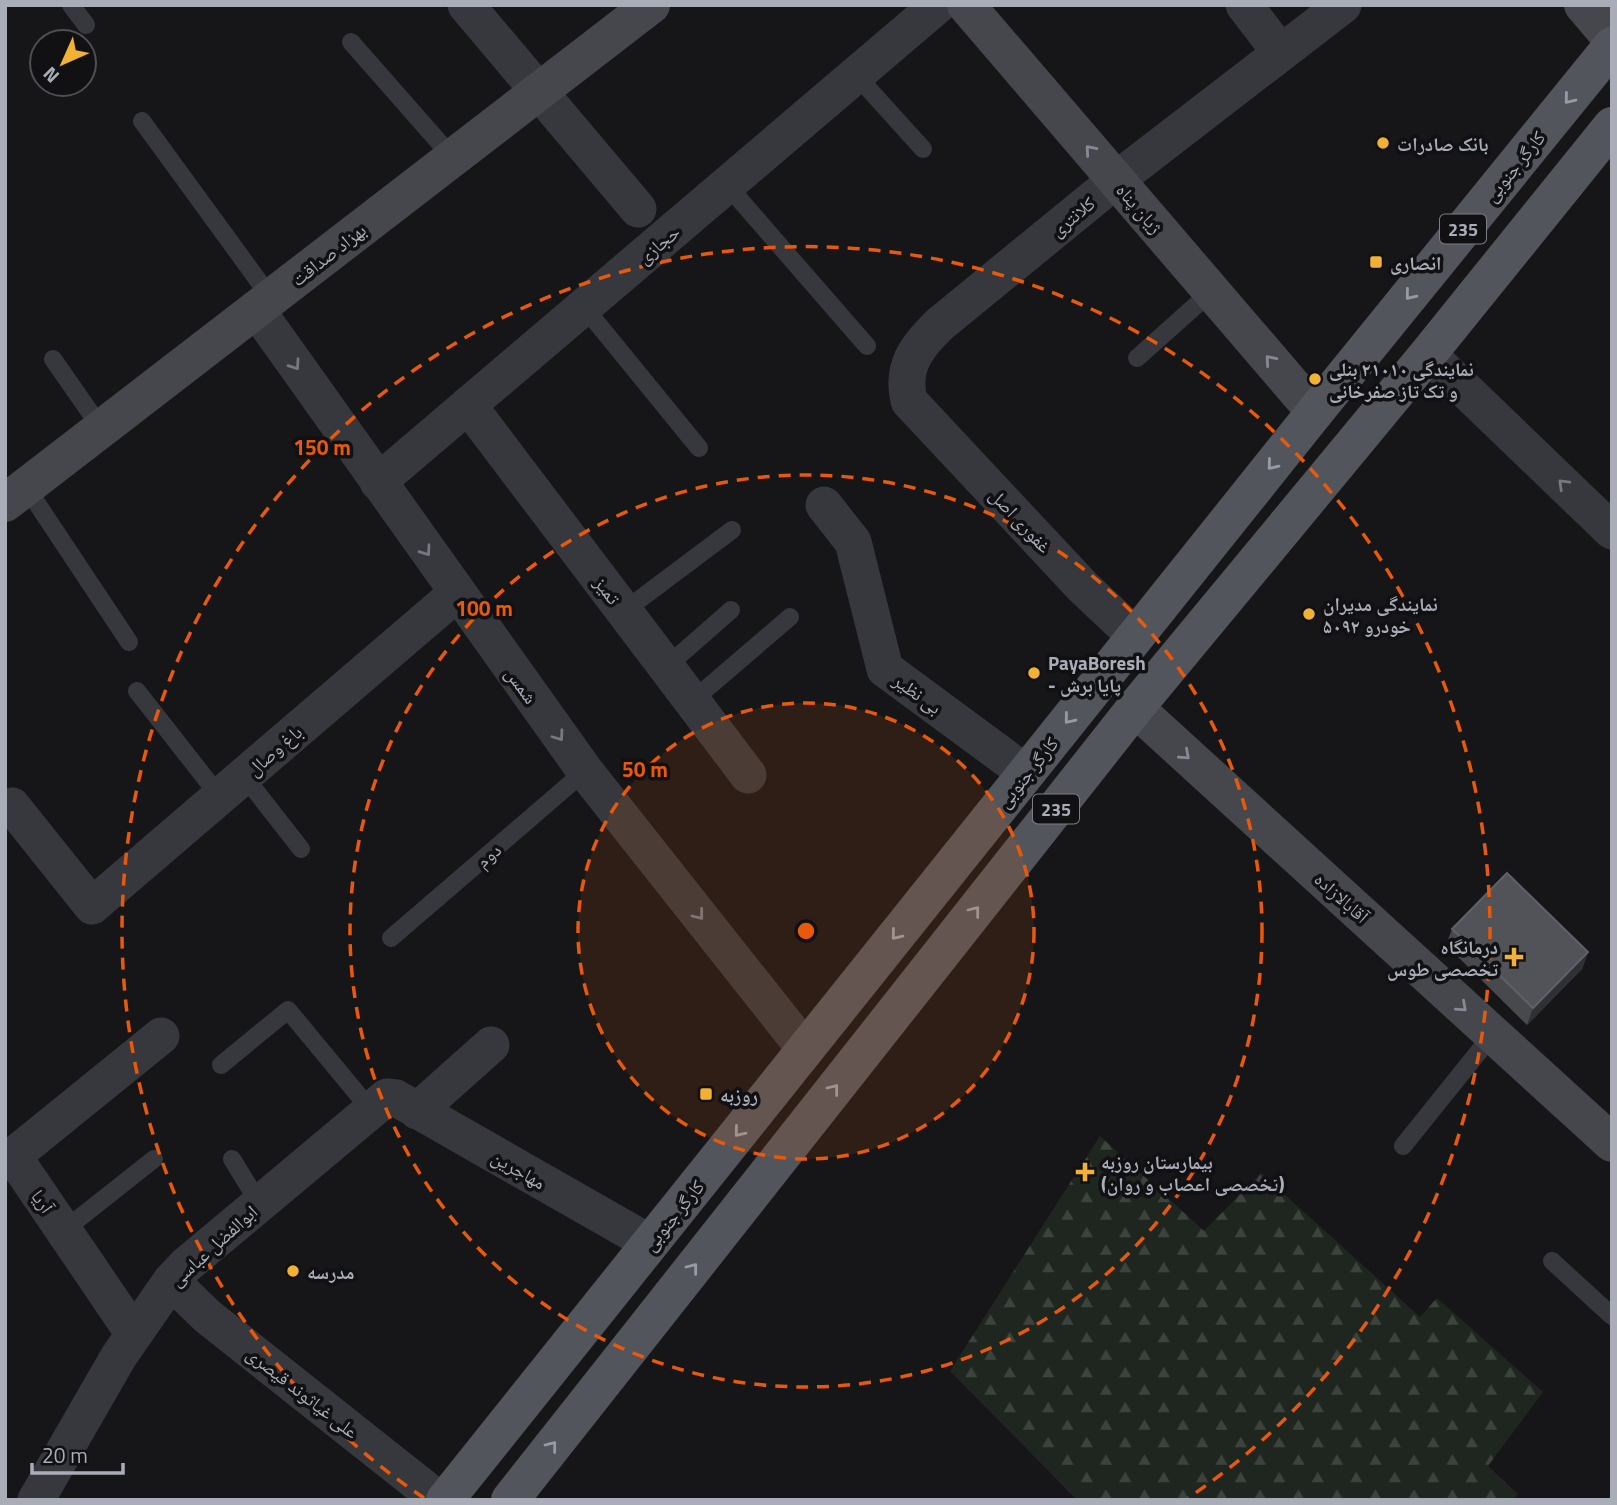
<svg xmlns="http://www.w3.org/2000/svg" width="1617" height="1505" font-family="'Titillium Web','Noto Naskh Arabic',sans-serif">
	<style>
		.forest { fill: url(#forest-firs) }
		.lines { fill: none; stroke-linecap: round; stroke-linejoin: round }
		.lane { stroke: #37383d; stroke-width: 18 }
		.street { stroke: #37383d; stroke-width: 37 }
		.secondary { stroke: #45474d; stroke-width: 38 }
		.primary { stroke: #53555c; stroke-width: 38 }
		.wall { fill: #47494d }
		.shaded-wall { fill: #2f3033 }
		.building { fill: #525359; stroke: #5f6168; stroke-width: 2 }
		.oneway { stroke: #979ba6 }
		.oneway2 { stroke: #858993 }
		.oneway3 { stroke: #757881 }
		.ring { fill: none; stroke: #e8590c; stroke-width: 3.5; stroke-dasharray: 12 9 }
		.poi-dot { fill: #f2b134; stroke: #111113; stroke-width: 2.5 }
		.labels { text-anchor: middle; dominant-baseline: central; stroke-width: 7; stroke-linejoin: round; paint-order: stroke }
		.shield { fill: #111113; stroke: #7b7e86; stroke-width: 2 }
		.shield-label { font-size: 18px; font-weight: bold; fill: #a8adb8 }
		.poi-label { font-size: 19px; font-weight: bold; fill: #a8adb8; stroke: #111113; text-anchor: start }
		.street-label { font-size: 19px; fill: #a8adb8; stroke: #111113 }
		.centre { fill: #e8590c; stroke: #111113; stroke-width: 3.5 }
		.ring-label { font-size: 21px; text-anchor: middle; font-weight: bold; fill: #e8590c; stroke: #111113; stroke-width: 7; stroke-linejoin: round; paint-order: stroke }
	</style>
	<defs>
		<pattern id="forest-firs" width="22" height="20" patternUnits="userSpaceOnUse" patternTransform="scale(1.75)"><rect width="22" height="20" fill="#1e261f"/><path d="M5 1l3.5 6h-7zM16 11l3.5 6h-7z" fill="#3c433d"/></pattern>
	</defs>
	<rect width="100%" height="100%" fill="#161618"/>
	<path class="forest" d="M1100 1136 1204 1231 1261 1173 1420 1317 1437 1298 1543 1392 1488 1466 1518 1494 1513 1500H1077L950 1371Z"/>
	<g class="lines">
		<path class="lane" d="M71 5 86 25
			M351 42 453 158
			M856 75 923 149
			M142 121 271 298
			M727 185 867 346
			M584 307 699 448
			M1137 358 1212 291
			M53 359 101 428
			M26 487 129 642
			M624 611 732 530
			M666 667 731 610
			M137 691 220 797
			M692 701 790 617
			M244 776 301 849
			M391 938 585 771
			M221 1065 288 1010 370 1109
			M1403 1146 1493 1034
			M232 1159 259 1203
			M63 1231 154 1159
			M1552 1261 1612 1316"/>
		<path class="street" d="M466 5 638 209
			M1244 5 1281 53
			M256 309 585 771 805 1049
			M1428 354 1612 531
			M468 405 748 775
			M378 482 938 5
			M824 505 853 542 885 669 1026 773
			M1135 636 1083 587 909 401C901 367 916 347 940 324L1116 180 1343 5
			M12 806 92 906 456 594
			M417 1111 491 1045
			M171 1281 207 1316 439 1500
			M134 1334 13 1156 161 1036
			M36 1500 119 1356 171 1281 185 1266 387 1097 396 1098 650 1243"/>
		<path class="secondary" d="M966 5 1315 412
			M1583 5 1612 39
			M5 503 651 5
			M1135 708 1612 1143"/>
		<path class="primary" d="M445 1500 1315 412 1612 46
			M510 1500 1135 708 1428 354 1612 126"/>
	</g>
	<path class="wall" d="M1452 929 1588 952 1582 969 1527 1025 1446 945Z"/>
	<path class="shaded-wall" d="M1588 952 1582 969 1527 1025 1533 1008Z"/>
	<path class="building" d="M1507 873 1588 952 1533 1008 1452 929Z"/>
	<defs><path id="oneway-chevron" d="M-2-3.5L2.5 0L-2 3.5" fill="none" stroke-width="1.6" stroke-linecap="round" stroke-linejoin="round" transform="scale(1.75)"/></defs>
	<g class="oneway">
		<use href="#oneway-chevron" transform="translate(1569 99) rotate(129)"/>
		<use href="#oneway-chevron" transform="translate(1410 295) rotate(129)"/>
		<use href="#oneway-chevron" transform="translate(1272 465) rotate(129)"/>
		<use href="#oneway-chevron" transform="translate(1069 719) rotate(129)"/>
		<use href="#oneway-chevron" transform="translate(975 911) rotate(-52)"/>
		<use href="#oneway-chevron" transform="translate(896 935) rotate(129)"/>
		<use href="#oneway-chevron" transform="translate(834 1089) rotate(-52)"/>
		<use href="#oneway-chevron" transform="translate(739 1132) rotate(129)"/>
		<use href="#oneway-chevron" transform="translate(693 1268) rotate(-52)"/>
		<use href="#oneway-chevron" transform="translate(552 1446) rotate(-52)"/>
	</g>
	<g class="oneway2">
		<use href="#oneway-chevron" transform="translate(1090 150) rotate(-131)"/>
		<use href="#oneway-chevron" transform="translate(1270 360) rotate(-131)"/>
		<use href="#oneway-chevron" transform="translate(1185 755) rotate(42)"/>
		<use href="#oneway-chevron" transform="translate(1462 1007) rotate(42)"/>
	</g>
	<g class="oneway3">
		<use href="#oneway-chevron" transform="translate(295 365) rotate(55)"/>
		<use href="#oneway-chevron" transform="translate(1563 484) rotate(-136)"/>
		<use href="#oneway-chevron" transform="translate(426 551) rotate(55)"/>
		<use href="#oneway-chevron" transform="translate(559 736) rotate(54)"/>
		<use href="#oneway-chevron" transform="translate(699 915) rotate(52)"/>
	</g>
	<circle cx="806" cy="931" r="228" fill="#e8590c" fill-opacity=".12"/>
	<g class="ring">
		<circle cx="806" cy="931" r="228"/>
		<circle cx="806" cy="931" r="456"/>
		<path d="M424 1498A684 684 0 1 1 1188 1498"/>
	</g>
	<g class="poi-dot">
		<circle cx="1383" cy="143" r="7"/>
		<rect x="1369" y="255" width="14" height="14" rx="3.5"/>
		<circle cx="1315" cy="379" r="7"/>
		<circle cx="1309" cy="614" r="7"/>
		<circle cx="1034" cy="673" r="7"/>
		<path d="M1510.5 946.5h7v7h7v7h-7v7h-7v-7h-7v-7h7z"/>
		<rect x="699" y="1087" width="14" height="14" rx="3.5"/>
		<path d="M1081.5 1161.5h7v7h7v7h-7v7h-7v-7h-7v-7h7z"/>
		<circle cx="293" cy="1271" r="7"/>
	</g>
	<g class="labels">
		<g class="shield">
			<rect x="1440" y="214.5" width="46" height="29" rx="5"/>
			<rect x="1033" y="794.5" width="46" height="29" rx="5"/>
		</g>
		<g class="shield-label">
			<text x="1463" y="229">235</text>
			<text x="1056" y="809">235</text>
		</g>
		<g class="poi-label">
			<text x="1397" y="143">بانک صادرات</text>
			<text x="1390" y="262">انصاری</text>
			<text x="1329" y="368">نمایندگی ۲۱۰۱۰ بنلی<tspan x="1329" dy="22">و تک تاز صفرخانی</tspan></text>
			<text x="1323" y="603">نمایندگی مدیران<tspan x="1323" dy="22">خودرو ۵۰۹۲</tspan></text>
			<text x="1048" y="662">PayaBoresh<tspan x="1048" dy="22">- پایا برش</tspan></text>
			<text x="1498" y="946" text-anchor="end">درمانگاه<tspan x="1498" dy="22">تخصصی طوس</tspan></text>
			<text x="720" y="1094">روزبه</text>
			<text x="1101" y="1161">بیمارستان روزبه<tspan x="1101" dy="22">(تخصصی اعصاب و روان)</tspan></text>
			<text x="307" y="1271">مدرسه</text>
		</g>
		<g class="street-label">
			<text transform="translate(1514 166) rotate(-51)">کارگر جنوبی</text>
			<text transform="translate(1140 208) rotate(49)">ژیان پناه</text>
			<text transform="translate(1072 216) rotate(-39)">کلانتری</text>
			<text transform="translate(658 244) rotate(-40)">حجازی</text>
			<text transform="translate(328 254) rotate(-38)">بهزاد صداقت</text>
			<text transform="translate(1021 520) rotate(47)">غفوری اصل</text>
			<text transform="translate(608 590) rotate(53)">تمیز</text>
			<text transform="translate(522 685) rotate(54)">شمس</text>
			<text transform="translate(918 693) rotate(36)">بی نظیر</text>
			<text transform="translate(274 750) rotate(-41)">باغ وصال</text>
			<text transform="translate(1027 772) rotate(-51)">کارگر جنوبی</text>
			<text transform="translate(488 855) rotate(-41)">دوم</text>
			<text transform="translate(1342 897) rotate(42)">آقابالازاده</text>
			<text transform="translate(519 1169) rotate(30)">مهاجرین</text>
			<text transform="translate(43 1201) rotate(56)">آریا</text>
			<text transform="translate(673 1215) rotate(-51)">کارگر جنوبی</text>
			<text transform="translate(213 1245) rotate(-42)">ابوالفضل عباسی</text>
			<text transform="translate(303 1392) rotate(38)">علی غیاثوند قیصری</text>
		</g>
	</g>
	<circle cx="806" cy="931" r="10" class="centre"/>
	<g class="ring-label">
		<text x="322" y="455">150 m</text>
		<text x="484" y="616">100 m</text>
		<text x="645" y="777">50 m</text>
	</g>
	<rect width="1617" height="1505" fill="none" stroke="#a8adb8" stroke-width="14"/>
	<g transform="translate(63 63) rotate(225)"><circle r="33" fill="#111113" stroke="#4d4f55" stroke-width="2"/>
	<path d="M0-5L12 26L0 18L-12 26Z" fill="#f2b134"/>
	<text y="-10" font-size="19" font-weight="bold" text-anchor="middle" fill="#a8adb8">N</text>
	</g>
	<path d="M32 1463v10h91v-10" fill="none" stroke="#a8adb8" stroke-width="3.5"/>
	<text x="42" y="1463" font-size="21" fill="#a8adb8" stroke="#111113" stroke-width="5" paint-order="stroke">20 m</text>
</svg>
